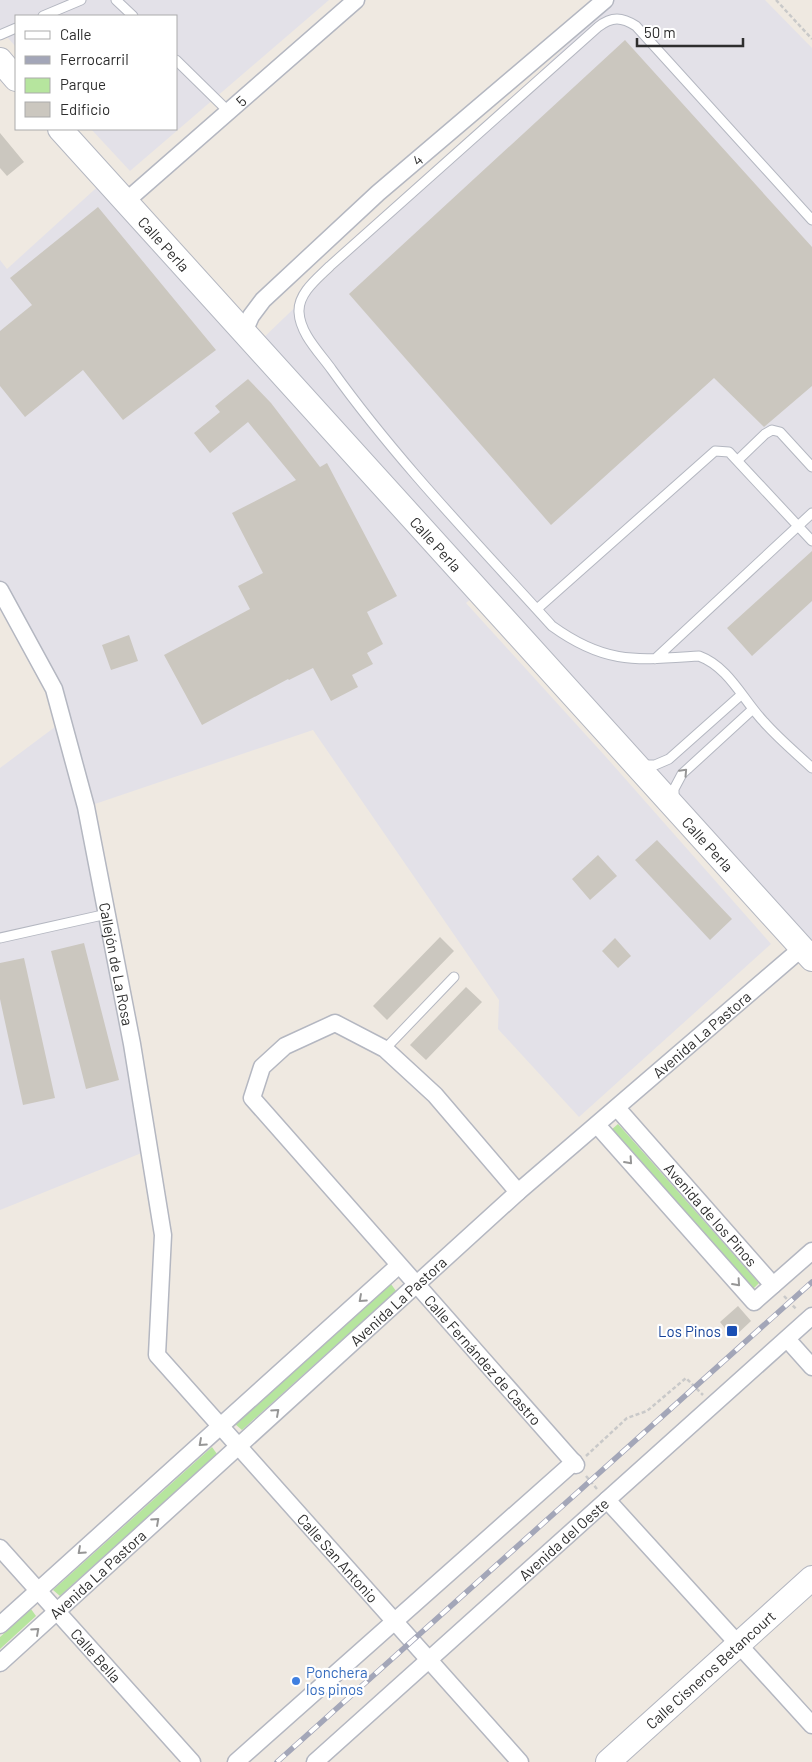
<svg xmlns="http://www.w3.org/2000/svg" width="812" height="1762" font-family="Barlow,sans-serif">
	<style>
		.industrial { fill: #e3e1e8 }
		.green { fill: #b6e59e }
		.building { fill: #cbc7bf }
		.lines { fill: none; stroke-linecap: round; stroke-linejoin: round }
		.lane-casing { stroke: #b4b7c1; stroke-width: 11 }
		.street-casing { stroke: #b4b7c1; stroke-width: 19 }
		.secondary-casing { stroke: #b4b7c1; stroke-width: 26 }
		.path { stroke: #c9c9c9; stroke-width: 2.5; stroke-dasharray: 4 2.5; stroke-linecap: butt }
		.lane { stroke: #fff; stroke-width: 9 }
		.street { stroke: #fff; stroke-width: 16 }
		.secondary { stroke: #fff; stroke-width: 24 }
		.rail-casing { stroke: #a3a6b8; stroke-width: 5.5 }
		.rail { stroke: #fff; stroke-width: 4; stroke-dasharray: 11; stroke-linecap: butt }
		.oneway { stroke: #969696 }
		.transit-dot { fill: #1a4fb4; stroke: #fff; stroke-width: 2 }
		.shop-dot { fill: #3f7fe0; stroke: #fff; stroke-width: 2 }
		.labels { text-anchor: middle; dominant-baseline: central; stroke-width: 4.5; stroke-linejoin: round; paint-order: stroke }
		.street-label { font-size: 15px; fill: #2e2e2e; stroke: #fff }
		.transit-label { font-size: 15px; fill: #164399; stroke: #fff; text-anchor: end }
		.shop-label { font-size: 15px; fill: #366cbe; stroke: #fff; text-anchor: start }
	</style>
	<rect width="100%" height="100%" fill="#efe9e1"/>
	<path class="industrial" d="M0 0H329L130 171 91 129H176V16H16V47L0 29Z
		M614 0H765L812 48V939L802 948 480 591 466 603 606 757 771 944 579 1117 498 1029 499 1000 313 730 86 807 149 1150 0 1210V768L63 721 0 590V260L7 269 105 180 257 344Z"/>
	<path class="green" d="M618 1124 759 1283 752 1290 611 1130Z
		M391 1284 396 1291 242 1430 235 1424Z
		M212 1447 217 1454 60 1596 53 1590Z
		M31 1609 36 1616 0 1649V1637Z"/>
	<path class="building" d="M625 40 812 247V386L764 427 714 378 551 525 349 294Z
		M0 133 24 162 7 176 0 168Z
		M98 207 216 350 123 420 83 370 25 417 0 386V331L32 305 10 278Z
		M248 379 271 403 320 467 327 463 397 596 367 612 383 644 367 653 373 664 352 675 358 687 331 701 313 668 289 680 288 679 202 725 164 655 250 609 238 586 263 573 232 513 296 480 248 422 210 453 194 433 220 412 215 406Z
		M812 551V601L752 656 727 628Z
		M129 635 138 661 111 670 102 645Z
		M657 840 732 919 710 940 635 860Z
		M598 855 617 876 590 900 572 879Z
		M440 937 454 951 387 1020 373 1006Z
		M615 938 631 956 618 968 602 951Z
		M84 943 119 1080 86 1089 51 951Z
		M24 958 55 1098 23 1105 0 999V963Z
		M466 987 482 1002 426 1060 410 1045Z
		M738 1306 751 1321 733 1338 720 1322Z"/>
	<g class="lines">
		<g class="lane-casing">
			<path id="lane" d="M116 0 133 16
				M43 16 81 0
				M0 35 16 28
				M176 60 227 110
				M812 220 636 26C622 17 612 16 598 27L330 266C318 278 298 293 299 312 300 334 320 353 332 370 398 462 477 543 552 626 606 665 637 660 699 656 729 667 743 700 764 722 779 739 796 753 812 768
				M738 460 765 434 772 430 780 432 812 467
				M537 609 715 451 729 452 812 541
				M655 659 812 513
				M642 765H655L669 759 741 695
				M674 799V789L682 774 753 709
				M0 938 107 914
				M385 1049 454 977"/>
		</g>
		<g class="street-casing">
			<g id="street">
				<path id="s1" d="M125 202 356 0"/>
				<path id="s2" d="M244 332 251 316 263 300 378 193 605 0"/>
				<path id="s3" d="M0 590 54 689 86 807 132 1044 163 1235 157 1355 520 1762"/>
				<path id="s4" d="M617 1108 773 1285"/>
				<path d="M597 1125 754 1302 812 1251"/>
				<path id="s5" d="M518 1192 435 1095 385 1049 335 1023 285 1046 262 1067 252 1098 576 1465"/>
				<path d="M787 1339 812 1367"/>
				<path d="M607 1500 812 1725"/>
				<path id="s6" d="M0 1548 192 1762"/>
				<path d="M0 1625 398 1266"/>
				<path id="s7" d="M0 1663 518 1192 802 948"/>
				<path d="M236 1762 574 1462"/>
				<path id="s8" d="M315 1762 812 1316"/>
			</g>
		</g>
		<g class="secondary-casing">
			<g id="secondary">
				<path d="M0 60 16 79"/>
				<path id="s9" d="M60 129 812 959"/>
				<path id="s10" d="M608 1762 812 1578"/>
			</g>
		</g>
		<path class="path" d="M776 0 812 39
			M784 1296 797 1310
			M586 1456 627 1418 647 1411 686 1378 703 1395
			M586 1476 597 1489"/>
		<use href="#lane" class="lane"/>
		<use href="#street" class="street"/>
		<use href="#secondary" class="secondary"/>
		<g class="rail-casing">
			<path id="rail" d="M277 1762 812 1282"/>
		</g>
		<use href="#rail" class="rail"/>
	</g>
	<defs><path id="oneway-chevron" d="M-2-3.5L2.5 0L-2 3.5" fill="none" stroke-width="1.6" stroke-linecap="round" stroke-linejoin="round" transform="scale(1.25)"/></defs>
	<g class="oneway">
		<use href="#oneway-chevron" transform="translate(684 772) rotate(-47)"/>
		<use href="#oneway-chevron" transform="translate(629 1161) rotate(48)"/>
		<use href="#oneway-chevron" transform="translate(737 1283) rotate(48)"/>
		<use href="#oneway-chevron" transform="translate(362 1299) rotate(138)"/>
		<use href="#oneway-chevron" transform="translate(276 1412) rotate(-42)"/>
		<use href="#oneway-chevron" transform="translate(202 1443) rotate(138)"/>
		<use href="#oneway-chevron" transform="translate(156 1521) rotate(-42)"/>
		<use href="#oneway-chevron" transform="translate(81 1551) rotate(138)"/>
		<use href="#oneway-chevron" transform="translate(36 1631) rotate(-42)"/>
	</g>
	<rect class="transit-dot" x="726" y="1325" width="12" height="12" rx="2.5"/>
	<circle class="shop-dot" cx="296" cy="1681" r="5"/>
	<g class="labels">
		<g class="street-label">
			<text stroke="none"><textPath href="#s1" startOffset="154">5</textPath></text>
			<text stroke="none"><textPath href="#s2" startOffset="246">4</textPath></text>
			<text stroke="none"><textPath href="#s9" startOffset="155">Calle Perla</textPath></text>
			<text stroke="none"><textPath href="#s9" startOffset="560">Calle Perla</textPath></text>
			<text stroke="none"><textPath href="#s9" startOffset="965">Calle Perla</textPath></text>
			<text stroke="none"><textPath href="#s3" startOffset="395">Callejón de La Rosa</textPath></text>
			<text stroke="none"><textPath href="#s7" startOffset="942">Avenida La Pastora</textPath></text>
			<text stroke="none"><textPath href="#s4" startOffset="142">Avenida de los Pinos</textPath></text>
			<text stroke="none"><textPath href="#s7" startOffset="538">Avenida La Pastora</textPath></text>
			<text stroke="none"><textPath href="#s5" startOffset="720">Calle Fernández de Castro</textPath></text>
			<text stroke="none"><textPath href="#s8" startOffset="334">Avenida del Oeste</textPath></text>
			<text stroke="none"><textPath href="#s3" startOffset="1062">Calle San Antonio</textPath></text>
			<text stroke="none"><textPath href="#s7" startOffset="132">Avenida La Pastora</textPath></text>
			<text stroke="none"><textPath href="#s6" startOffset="144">Calle Bella</textPath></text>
			<text stroke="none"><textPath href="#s10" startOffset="138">Calle Cisneros Betancourt</textPath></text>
		</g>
		<g class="transit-label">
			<text x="721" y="1331">Los Pinos</text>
		</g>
		<g class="shop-label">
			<text x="306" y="1672">Ponchera<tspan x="306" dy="17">los pinos</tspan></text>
		</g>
	</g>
	<rect x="15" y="15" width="162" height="115" fill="#ffffff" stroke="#ababab"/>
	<rect x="25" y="31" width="25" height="8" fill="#ffffff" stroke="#ababab"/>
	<text x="60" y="40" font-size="15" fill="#2e2e2e">Calle</text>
	<rect x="25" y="56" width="25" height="8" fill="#a3a6b8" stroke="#ababab"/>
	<text x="60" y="65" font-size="15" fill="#2e2e2e">Ferrocarril</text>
	<rect x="25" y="78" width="25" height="15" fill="#b6e59e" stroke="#ababab"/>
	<text x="60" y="90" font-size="15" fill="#2e2e2e">Parque</text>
	<rect x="25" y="102" width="25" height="15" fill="#cbc7bf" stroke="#ababab"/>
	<text x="60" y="115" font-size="15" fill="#2e2e2e">Edificio</text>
	<path d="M637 38v8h106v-8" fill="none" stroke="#2e2e2e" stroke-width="2.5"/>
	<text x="644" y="38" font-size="15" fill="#2e2e2e" stroke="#ffffff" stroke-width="4" paint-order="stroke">50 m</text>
</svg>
